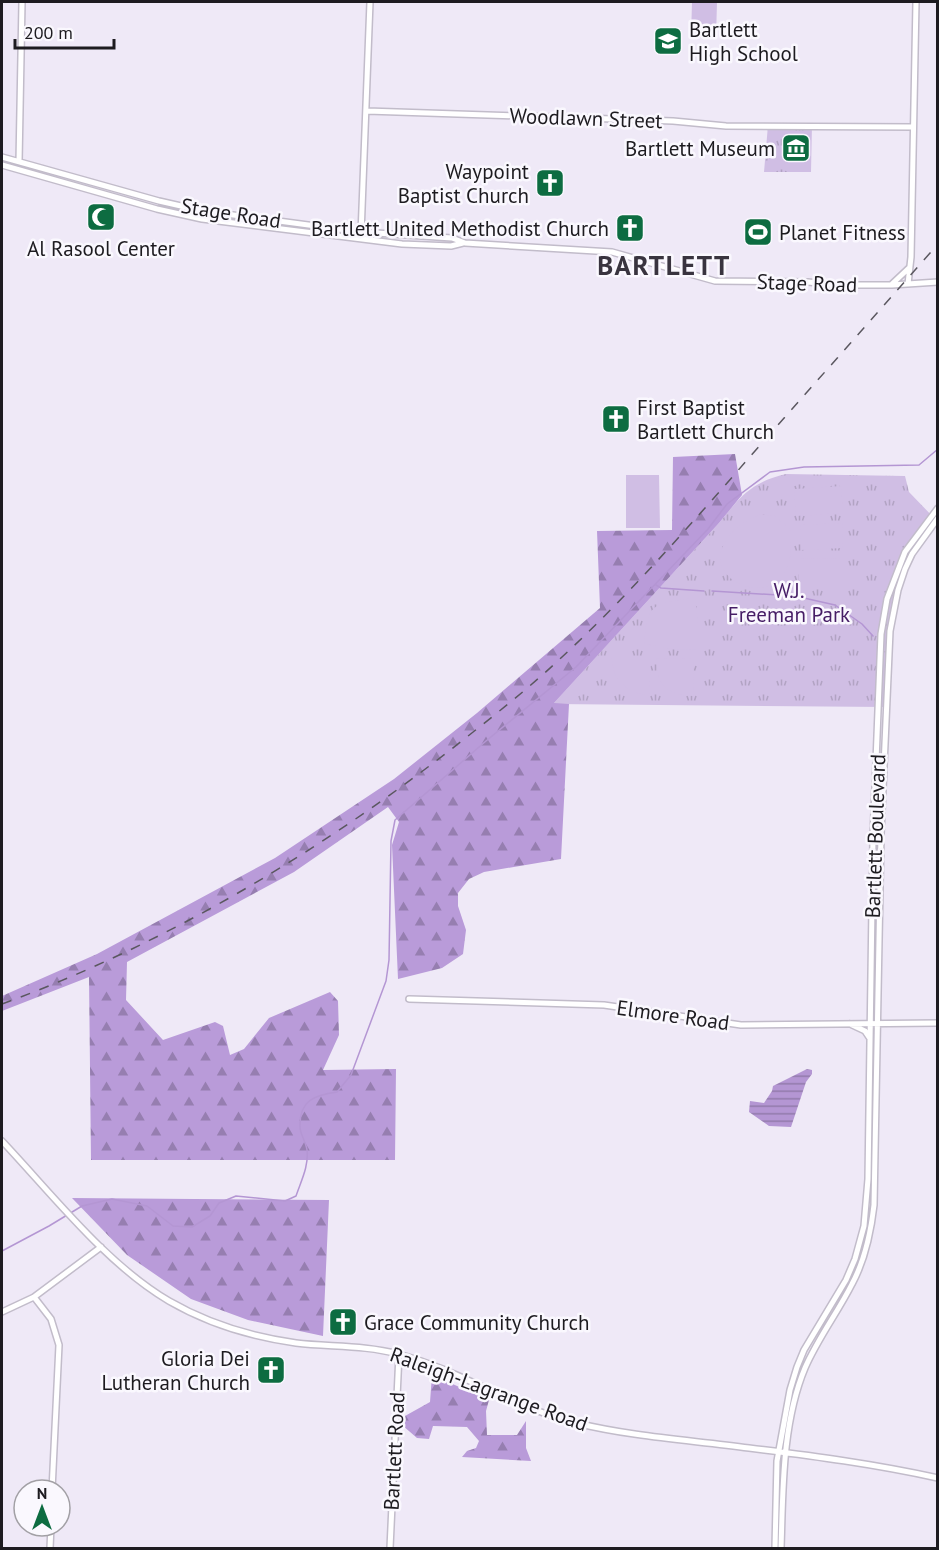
<svg xmlns="http://www.w3.org/2000/svg" width="939" height="1550" font-family="'PT Sans',sans-serif">
	<style>
		.grass { fill: url(#grass-tufts) }
		.forest { fill: url(#forest-firs) }
		.garden { fill: #d0bee4 }
		.water { fill: url(#water-rules) }
		.lines { fill: none; stroke-linecap: round; stroke-linejoin: round }
		.stream { stroke: #b496d3; stroke-width: 1.5 }
		.secondary-casing { stroke: #c2bcca; stroke-width: 8 }
		.secondary { stroke: #fff; stroke-width: 5 }
		.rail { stroke: #5a575f; stroke-width: 1.5; stroke-dasharray: 10 10; stroke-linecap: butt }
		.labels { text-anchor: middle; dominant-baseline: central; stroke-width: 5; stroke-linejoin: round; paint-order: stroke }
		.poi-label { font-size: 21px; fill: #1d1b20; stroke: #faf8fe; text-anchor: start }
		.street-label { font-size: 21px; fill: #1d1b20; stroke: #faf8fe }
		.park-label { font-size: 21px; fill: #461d66; stroke: #faf8fe }
		.district-label { font-size: 27px; font-weight: bold; letter-spacing: 1.5px; fill: #39343f; stroke: #faf8fe }
	</style>
	<defs>
		<pattern id="grass-tufts" width="24" height="20" patternUnits="userSpaceOnUse" patternTransform="scale(1.5)"><rect width="24" height="20" fill="#d0bee4"/><path d="M3 7l-1-3M5 7V3M7 7l1-3M15 17l-1-3M17 17v-4M19 17l1-3" fill="none" stroke="#b2a3c3"/></pattern>
		<pattern id="forest-firs" width="22" height="20" patternUnits="userSpaceOnUse" patternTransform="scale(1.5)"><rect width="22" height="20" fill="#b99bd9"/><path d="M5 1l3.5 6h-7zM16 11l3.5 6h-7z" fill="#967eb0"/></pattern>
		<pattern id="water-rules" width="6" height="5" patternUnits="userSpaceOnUse" patternTransform="scale(1.5)"><rect width="6" height="5" fill="#b496d3"/><path d="M0 2.5h6" fill="none" stroke="#927aab"/></pattern>
	</defs>
	<rect width="100%" height="100%" fill="#efe9f7"/>
	<path class="grass" d="M768 125H812L811 172H764Z
		M786 474 905 476 909 492 936 520 912 554 894 608 886 707 553 704 719 523C740 497 751 482 786 474Z"/>
	<path class="forest" d="M735 454 742 495 719 523 554 703 569 704 561 859 484 872 469 879 458 893V906L466 930 463 954 442 968 398 979 392 845 399 822 388 807 294 872 127 962 126 1000 163 1040 215 1022 223 1026 230 1055 244 1049 269 1018 330 992 338 1001 339 1035 323 1070 396 1069 395 1160H91L89 977 2 1011V996L97 954 275 858 394 779 477 713 600 608 597 531 672 530 673 457Z
		M72 1198 329 1200 323 1336 248 1320 191 1299 127 1255Z
		M432 1375 489 1400 486 1411 487 1435H517L526 1421V1448L531 1461 462 1457 467 1451 476 1448 479 1441 467 1427 433 1426 429 1439 417 1438 402 1425 405 1416 430 1402Z"/>
	<path class="garden" d="M692 2H717L716 38 691 37Z
		M626 475H659L660 528H626Z
		M841 486 843 513 796 516 794 489Z
		M761 514 775 516 790 529C790 540 792 552 789 562 787 571 779 579 772 584 749 597 710 575 723 546 730 530 746 520 761 514Z
		M842 523 843 548 801 550 800 525Z
		M843 558V585H799V559Z
		M695 598 698 623V648L696 650 672 649 645 644C645 601 658 603 695 598Z
		M612 656H649L651 658 649 695C626 694 611 678 612 656Z
		M657 658 692 659 694 661 693 696C668 695 655 685 657 658Z"/>
	<path class="water" d="M807 1069 812 1070V1074L806 1082 791 1127 769 1126 749 1112 750 1101 764 1103 772 1091 773 1086Z"/>
	<g class="lines">
		<path class="stream" d="M656 585 661 588 704 591
			M712 591 795 596 835 605 862 624 873 636
			M2 1251 49 1226 82 1206 112 1199 147 1206 173 1226 192 1227 210 1216 219 1203 236 1196 285 1201 296 1196C301 1181 309 1166 307 1150 306 1142 300 1134 300 1127 299 1100 315 1095 337 1092L351 1075 386 981 389 960 391 841 395 820 486 741 576 667 708 529 727 504 770 472 804 467 919 465 938 449"/>
		<g class="secondary-casing">
			<path id="secondary" d="M367 111 673 121 726 126 913 127
				M2 157 159 201 203 211 361 232 452 238 465 243 612 252 715 281 808 282 837 285H892L938 282
				M19 162 22 2
				M2 165 157 209 202 219 402 244 451 246 463 243
				M361 234 370 2
				M892 284 909 268
				M908 284 911 257 916 2
				M409 999 604 1005 741 1025 938 1023
				M850 1024 865 1031 869 1037
				M2 1141C52 1194 106 1264 169 1301 207 1323 253 1337 296 1343 330 1347 365 1345 398 1354 460 1370 514 1408 576 1423 634 1437 690 1440 749 1448 813 1456 875 1464 938 1478
				M34 1297 51 1319 59 1345 52 1490
				M2 1312 34 1297 101 1247
				M50 1548 51 1526
				M390 1548 399 1354
				M775 1548 777 1461 790 1390 797 1367 804 1350 846 1280 855 1259 864 1226 868 1179 873 838 881 634 887 599 905 552 938 508
				M781 1548C783 1490 782 1423 805 1368 818 1338 838 1312 852 1284 865 1260 871 1231 874 1205L881 834 890 631 898 590 905 569 912 554 938 518"/>
		</g>
		<use href="#secondary" class="secondary"/>
		<path class="rail" d="M2 1004C163 945 313 856 449 751 487 721 526 691 562 657 631 593 693 522 755 451 816 382 877 313 938 244"/>
	</g>
	<defs>
		<g id="school-square" transform="scale(1.5)"><rect x="-9" y="-9" width="18" height="18" rx="4" fill="#0d6c41" stroke="#faf8fe"/><path d="M0-5L7-2L0 1L-7-2ZM-4 1L0 2.5L4 1V4Q0 6-4 4Z" fill="#fff"/></g>
		<g id="museum-square" transform="scale(1.5)"><rect x="-9" y="-9" width="18" height="18" rx="4" fill="#0d6c41" stroke="#faf8fe"/><path d="M0-6L6-3V-2H-6V-3ZM-5-1h2V3h-2ZM-1-1h2V3h-2ZM3-1h2V3H3ZM-6 4H6V6H-6Z" fill="#fff"/></g>
		<g id="church-square" transform="scale(1.5)"><rect x="-9" y="-9" width="18" height="18" rx="4" fill="#0d6c41" stroke="#faf8fe"/><path d="M-1.2-6h2.4v3.5h3.3v2.4h-3.3V6h-2.4V-.1h-3.3v-2.4h3.3Z" fill="#fff"/></g>
		<g id="mosque-square" transform="scale(1.5)"><rect x="-9" y="-9" width="18" height="18" rx="4" fill="#0d6c41" stroke="#faf8fe"/><path d="M3.5-4.9A6 6 0 1 0 3.5 4.9A5 5 0 1 1 3.5-4.9Z" fill="#fff"/></g>
		<g id="stadium-square" transform="scale(1.5)"><rect x="-9" y="-9" width="18" height="18" rx="4" fill="#0d6c41" stroke="#faf8fe"/><path d="M0-5a6.5 5 0 1 0 0 10a6.5 5 0 1 0 0-10ZM-3.5-1.8h7v3.6h-7Z" fill="#fff"/></g>
	</defs>
	<g fill-rule="evenodd">
		<use href="#school-square" x="668" y="41"/>
		<use href="#museum-square" x="796" y="148"/>
		<use href="#church-square" x="550" y="183"/>
		<use href="#mosque-square" x="101" y="217"/>
		<use href="#church-square" x="630" y="228"/>
		<use href="#stadium-square" x="758" y="232"/>
		<use href="#church-square" x="616" y="419"/>
		<use href="#church-square" x="343" y="1322"/>
		<use href="#church-square" x="271" y="1370"/>
	</g>
	<g class="labels">
		<g class="poi-label">
			<text x="689" y="29">Bartlett<tspan x="689" dy="24">High School</tspan></text>
			<text x="775" y="148" text-anchor="end">Bartlett Museum</text>
			<text x="529" y="171" text-anchor="end">Waypoint<tspan x="529" dy="24">Baptist Church</tspan></text>
			<text x="609" y="228" text-anchor="end">Bartlett United Methodist Church</text>
			<text x="779" y="232">Planet Fitness</text>
			<text x="101" y="248" text-anchor="middle">Al Rasool Center</text>
			<text x="637" y="407">First Baptist<tspan x="637" dy="24">Bartlett Church</tspan></text>
			<text x="364" y="1322">Grace Community Church</text>
			<text x="250" y="1358" text-anchor="end">Gloria Dei<tspan x="250" dy="24">Lutheran Church</tspan></text>
		</g>
		<g class="street-label">
			<text transform="translate(586 118) rotate(2)">Woodlawn Street</text>
			<text transform="translate(231 213) rotate(9)">Stage Road</text>
			<text transform="translate(807 283) rotate(2)">Stage Road</text>
			<text transform="translate(875 836) rotate(-88)">Bartlett Boulevard</text>
			<text transform="translate(673 1015) rotate(8)">Elmore Road</text>
			<text transform="translate(489 1389) rotate(20)">Raleigh-Lagrange Road</text>
			<text transform="translate(394 1451) rotate(-87)">Bartlett Road</text>
		</g>
		<g class="park-label">
			<text x="789" y="590">W.J.<tspan x="789" dy="24">Freeman Park</tspan></text>
		</g>
		<g class="district-label">
			<text x="664" y="265">BARTLETT</text>
		</g>
	</g>
	<rect width="939" height="1550" fill="none" stroke="#1d1b20" stroke-width="6"/>
	<g transform="translate(42 1508)"><circle r="28" fill="#faf8fe" stroke="#a2a0a5" stroke-width="1.5"/>
	<path d="M0-4.5L10 22L0 15L-10 22Z" fill="#0d6c41"/>
	<text y="-9" font-size="16" font-weight="bold" text-anchor="middle" fill="#1d1b20">N</text>
	</g>
	<path d="M15 39v9h99v-9" fill="none" stroke="#1d1b20" stroke-width="3"/>
	<text x="24" y="39" font-size="18" fill="#1d1b20" stroke="#faf8fe" stroke-width="4.5" paint-order="stroke">200 m</text>
</svg>
